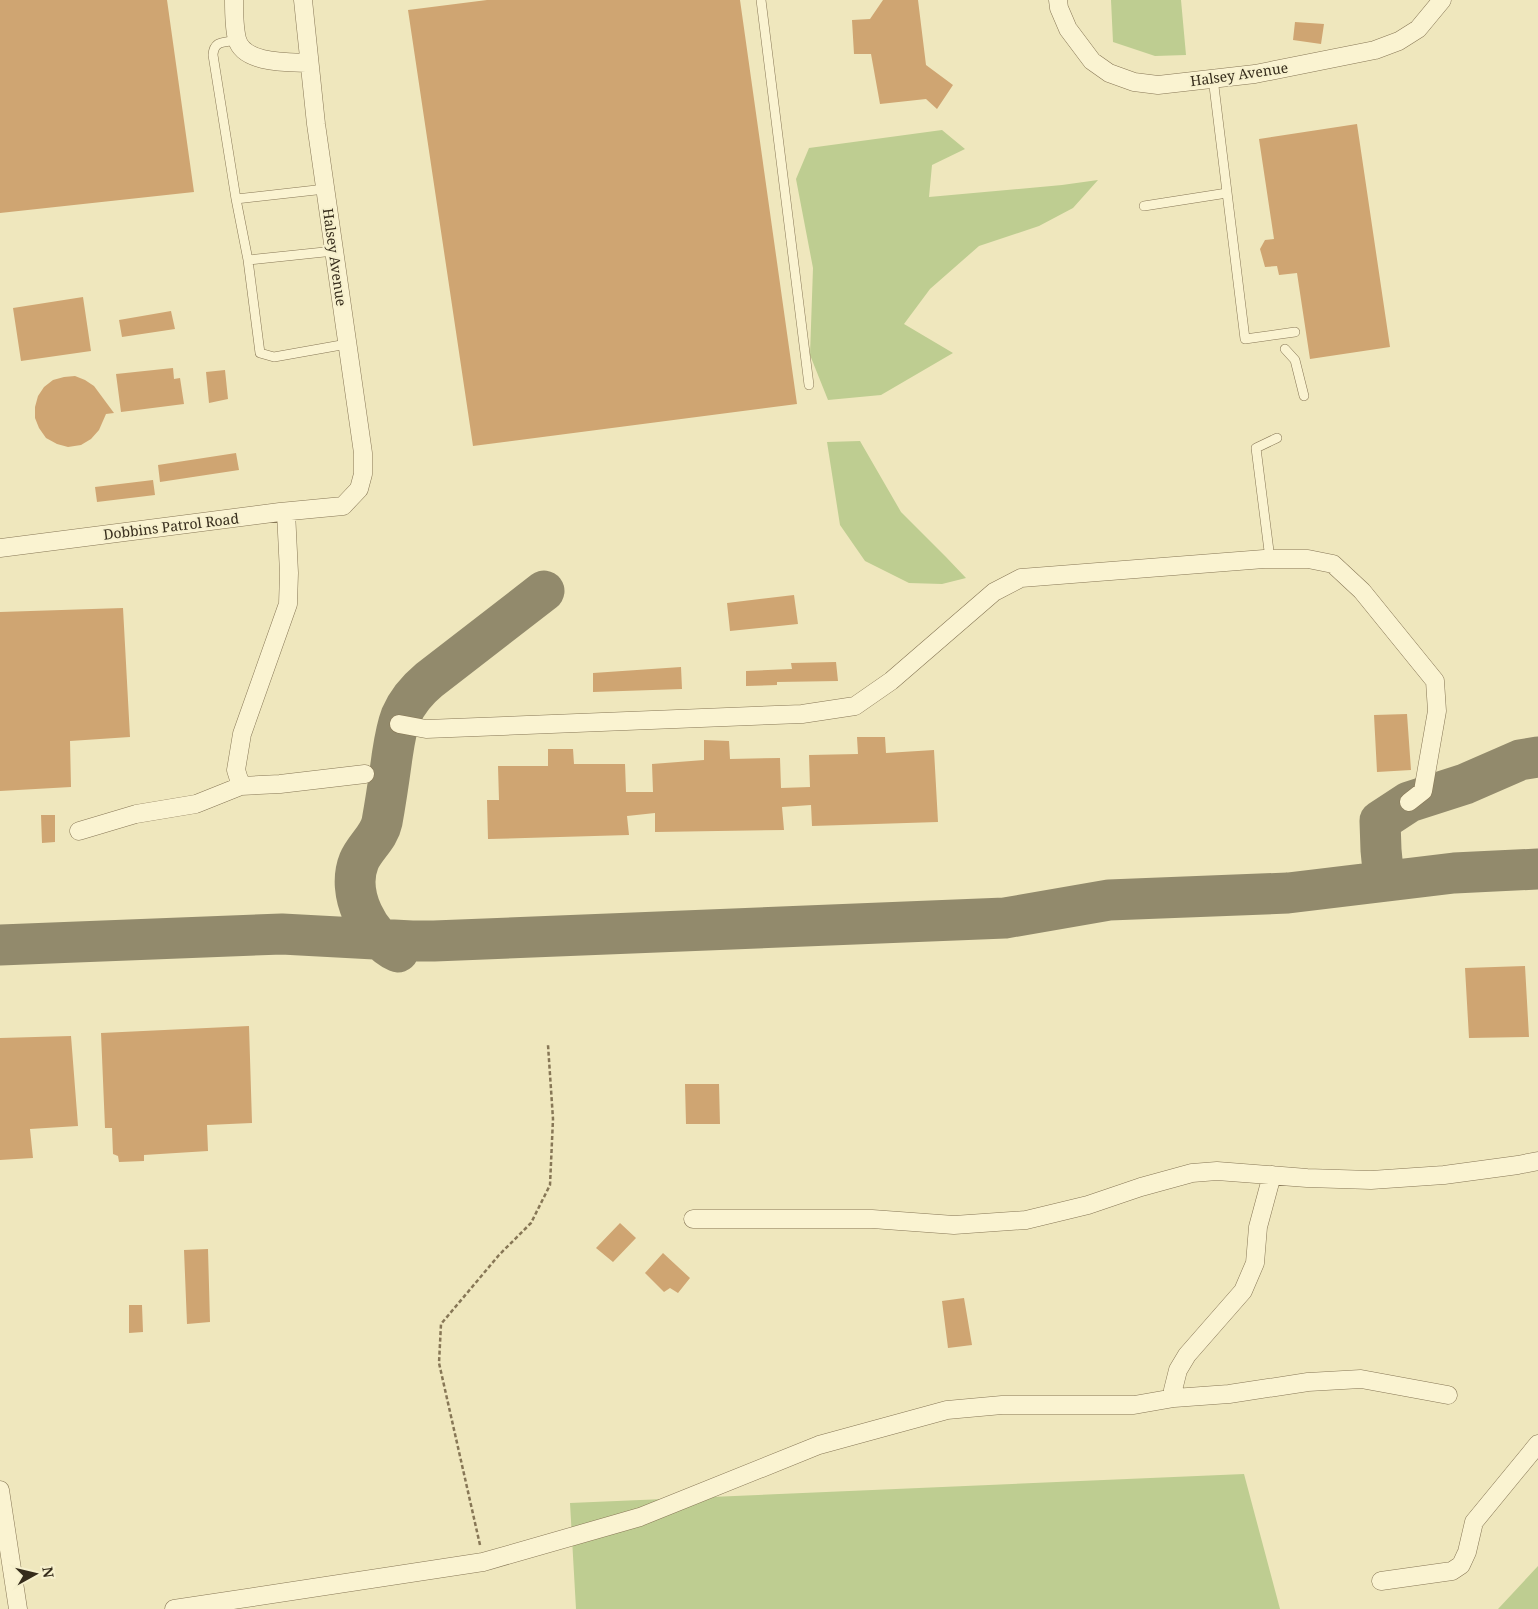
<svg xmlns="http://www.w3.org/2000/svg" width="1538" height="1609" font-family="'Noto Serif',serif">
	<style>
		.green { fill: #becd91 }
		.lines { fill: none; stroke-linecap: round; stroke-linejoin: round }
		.taxiway { stroke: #928a6c; stroke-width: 41 }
		.building { fill: #cfa572 }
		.lane-casing { stroke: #877756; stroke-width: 10 }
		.street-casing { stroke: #877756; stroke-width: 19 }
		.path { stroke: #877756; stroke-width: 2.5; stroke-dasharray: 4 2.5; stroke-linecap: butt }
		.lane { stroke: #faf3d1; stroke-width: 9 }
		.street { stroke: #faf3d1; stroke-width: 18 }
		.labels { text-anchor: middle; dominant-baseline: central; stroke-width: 4; stroke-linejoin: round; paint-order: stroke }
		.street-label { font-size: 14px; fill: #362c1b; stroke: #f6f0cd }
	</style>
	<rect width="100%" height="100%" fill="#efe7bd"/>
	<path class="green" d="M1111 0H1181L1186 55 1155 56 1113 42Z
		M942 130 965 149 932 165 929 197 1062 185 1098 180 1073 208 1039 226 979 246 930 289 904 324 953 353 881 395 828 400 810 355 813 268 796 179 809 148Z
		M860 441 901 512 946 557 966 578 942 584 909 583 865 561 840 525 827 442Z
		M1244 1474 1280 1609H576L570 1503Z
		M1538 1566V1609H1498Z"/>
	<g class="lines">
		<path class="taxiway" d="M1384 881 1381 850 1380 821 1409 802 1465 784 1520 760 1538 757
			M0 945 282 934 412 941H434L1005 918 1109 900 1288 893 1454 873 1538 869
			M398 952C368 938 346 893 359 861 365 847 379 837 382 822 386 800 389 779 392 757 394 744 396 729 401 716 407 702 417 690 429 680L544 591"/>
	</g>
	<path class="building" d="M0 0H167L194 192 0 213Z
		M487 0H740L797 404 473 446 408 10Z
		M883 0H918L926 65 953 85 937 109 926 99 880 104 871 54H854L852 20 870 19Z
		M1295 22 1324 24 1321 44 1293 40Z
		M1357 124 1390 347 1310 359 1297 273 1279 275 1277 266 1265 267 1260 249 1265 240 1274 239 1259 139Z
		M83 297 91 351 21 361 13 308Z
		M171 311 175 329 122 337 119 320Z
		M173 368 174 379 180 378 184 404 121 412 116 374Z
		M225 370 228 399 209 403 206 372Z
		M75 376 85 380 94 386 114 413 106 414 99 430 91 439 81 445 68 447 57 444 46 438 39 428 35 418V407L38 396 44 387 53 380 64 377Z
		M236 453 239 470 160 482 158 465Z
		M153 480 155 495 97 502 95 487Z
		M794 595 798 624 730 631 727 603Z
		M123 608 130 737 70 741 71 787 0 791V612Z
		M836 662 838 681 777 682V685L746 686V671L792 669 791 663Z
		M681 667 682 689 593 692V673Z
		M1407 714 1411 770 1377 772 1374 715Z
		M857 737H885L886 753 934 750 938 822 812 826 811 805 782 807 784 830 655 832V813L627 816 629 835 488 839 487 800H499L498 766H548V749H573L574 764H625L626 792H653L652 764 704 760V740L729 741 730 759 780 758 781 788 810 787 809 755 858 754Z
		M41 815H55V842L42 843Z
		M1525 966 1529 1037 1469 1038 1465 968Z
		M249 1026 252 1123 207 1125 208 1151 144 1155V1161L119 1162 118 1156 113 1154 112 1128H105L101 1033Z
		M71 1036 78 1126 30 1129 33 1158 0 1160V1038Z
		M685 1084H719L720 1124H686Z
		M620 1223 636 1238 613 1262 596 1248Z
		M208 1249 210 1322 187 1324 184 1250Z
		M663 1253 690 1278 678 1293 670 1288 664 1292 645 1273Z
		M964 1298 972 1345 948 1348 942 1301Z
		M129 1305H142L143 1332 129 1333Z"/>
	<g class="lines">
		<g class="lane-casing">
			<path id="lane" d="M761 0 809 385
				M237 40C224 43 214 40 213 55L236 199 248 260 260 353 274 357 347 344
				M1213 78 1245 339 1295 332
				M236 199 325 189
				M1144 206 1227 193
				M248 260 334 251
				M1285 349 1295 360 1304 396
				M1270 559 1256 448 1277 438"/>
		</g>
		<g class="street-casing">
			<path id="street" d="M234 0C234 12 234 27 237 39 243 64 289 62 309 63
				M1058 0 1059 8 1068 29 1092 61 1109 73 1134 82 1158 85 1255 74 1375 50 1399 41 1418 29 1442 0
				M0 548 280 512 343 506 359 489 363 474V453L316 124 303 0
				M399 724 426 729 802 714 855 706 891 681 994 592 1021 578 1264 559H1308L1333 564 1362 591 1435 681 1437 711 1423 791 1409 802
				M241 786 236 770 242 734 288 604 289 573 286 512
				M79 831 136 814 196 804 241 786 280 784 365 774
				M693 1219H872L954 1225 1026 1220 1088 1205 1141 1187 1192 1173 1217 1171 1307 1178 1371 1180 1444 1175 1518 1165 1538 1161
				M1174 1398 1173 1390 1178 1370 1187 1355 1243 1291 1255 1263 1258 1227 1272 1175
				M0 1490 18 1609
				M1381 1581 1452 1571 1461 1565 1467 1552 1474 1522 1538 1444
				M174 1609 483 1562 640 1517 819 1445 947 1410 1002 1405H1134L1174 1398 1229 1394 1308 1382 1361 1379 1448 1395"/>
		</g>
		<path class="path" d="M480 1545 439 1363 441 1324 499 1255 531 1223 550 1185 553 1119 548 1045"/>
		<use href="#lane" class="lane"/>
		<use href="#street" class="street"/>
	</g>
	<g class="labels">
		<g class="street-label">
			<text transform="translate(1239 74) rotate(-8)">Halsey Avenue</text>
			<text transform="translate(335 257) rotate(82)">Halsey Avenue</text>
			<text transform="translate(171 526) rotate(-7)">Dobbins Patrol Road</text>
		</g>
	</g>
	<g transform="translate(35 1574) rotate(82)" stroke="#f6f0cd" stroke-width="4" paint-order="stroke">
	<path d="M0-4L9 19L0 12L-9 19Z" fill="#362c1b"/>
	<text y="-8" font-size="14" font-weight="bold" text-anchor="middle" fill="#362c1b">N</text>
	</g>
</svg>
